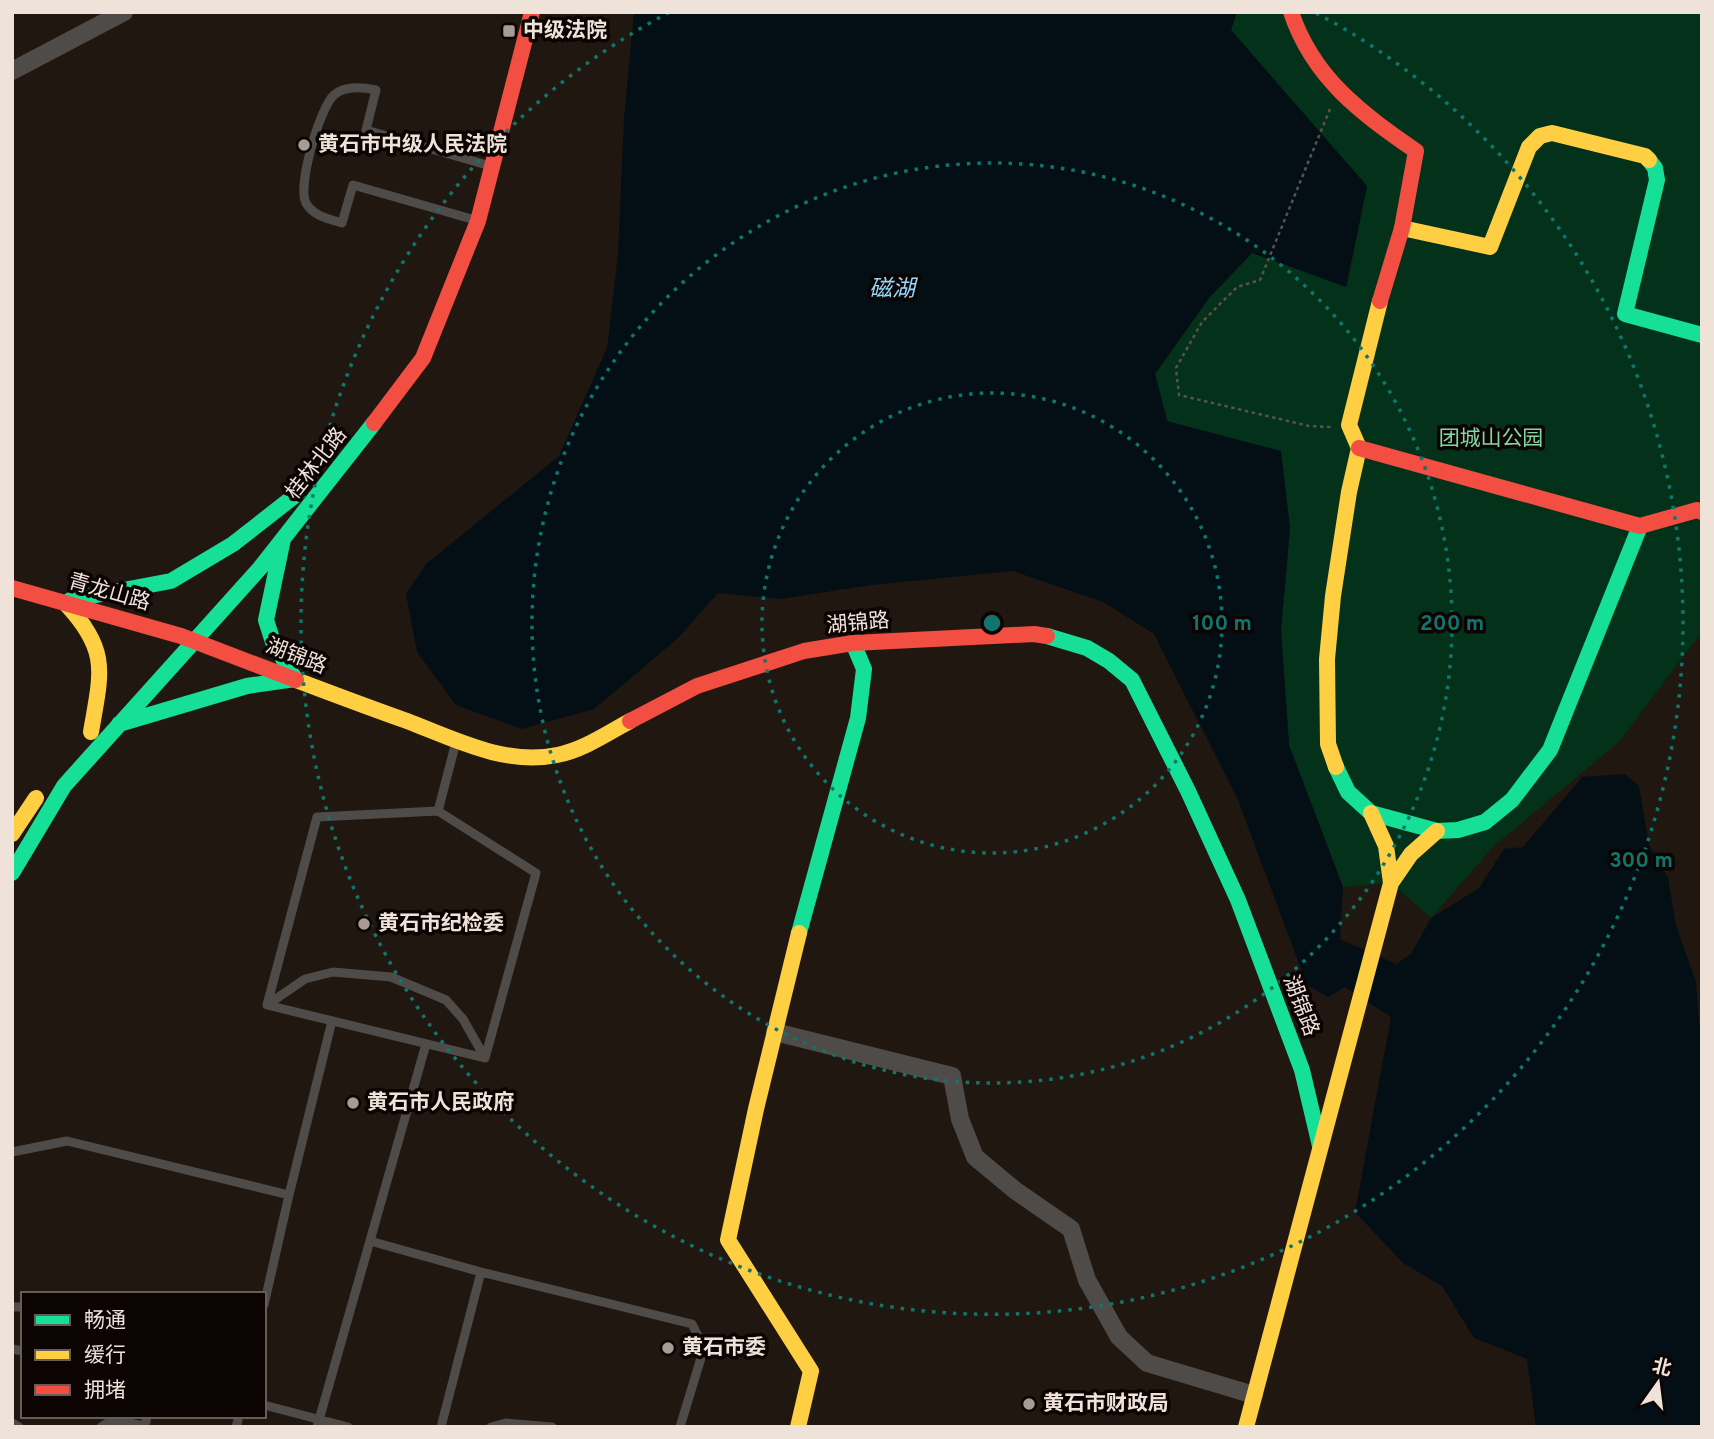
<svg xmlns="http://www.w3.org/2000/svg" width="1714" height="1439" font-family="Overpass,'Noto Sans SC',sans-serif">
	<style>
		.green { fill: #04311a }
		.water { fill: #030f15 }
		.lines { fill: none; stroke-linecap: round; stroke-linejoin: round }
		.path { stroke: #57524f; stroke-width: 2.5; stroke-dasharray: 3.5 3.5; stroke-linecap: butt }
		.lane { stroke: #4f4b48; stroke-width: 9 }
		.street { stroke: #4f4b48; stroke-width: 18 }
		.fast { stroke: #16e098; stroke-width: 16 }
		.slow { stroke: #ffcf43; stroke-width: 16 }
		.jam { stroke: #f24e42; stroke-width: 16 }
		.ring { fill: none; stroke: #0f766e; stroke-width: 3.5; stroke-dasharray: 3.5 7 }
		.poi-dot { fill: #a79b93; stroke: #0b0402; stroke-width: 2.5 }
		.labels { text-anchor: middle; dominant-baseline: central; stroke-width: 7; stroke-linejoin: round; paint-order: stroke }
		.poi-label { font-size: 21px; font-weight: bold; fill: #efe2d9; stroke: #0b0402; text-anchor: start }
		.park-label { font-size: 21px; fill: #85d5a5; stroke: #0b0402 }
		.street-label { font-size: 21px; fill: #efe2d9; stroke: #0b0402 }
		.water-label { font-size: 23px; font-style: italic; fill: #94d9fb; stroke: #0b0402 }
		.centre { fill: #0f766e; stroke: #0b0402; stroke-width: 3.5 }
		.ring-label { font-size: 21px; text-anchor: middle; font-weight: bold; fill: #0f766e; stroke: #0b0402; stroke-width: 7; stroke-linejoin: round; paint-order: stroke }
	</style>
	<rect width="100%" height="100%" fill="#201710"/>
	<path class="green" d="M1237 12H1702V632L1619 742 1494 846 1431 918 1391 883 1343 887 1289 745 1281 630 1290 528 1281 452 1168 422 1155 374 1209 298 1253 252 1347 286 1367 186 1230 30Z"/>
	<path class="water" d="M634 12H1237L1231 30 1367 186 1346 287 1252 253 1209 298 1155 374 1167 421 1281 451 1290 528 1281 630 1289 745 1343 887 1340 939 1396 964 1411 954 1431 918 1479 888 1504 849 1523 847 1582 777 1625 774 1639 786 1649 845 1668 878 1676 925 1696 982 1699 1023 1702 1026V1427H1536L1527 1359 1474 1338 1442 1286 1403 1263 1355 1212 1391 1017 1345 987 1328 997 1307 985 1238 800 1154 634 1103 602 1013 571 871 585 781 599 718 593 677 639 594 709 522 729 456 705 417 652 406 594 426 564 559 456 607 348 618 254 624 118Z"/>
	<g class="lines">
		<path class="path" d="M1330 109 1260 280 1237 287 1202 322 1176 368 1179 395 1309 426 1332 427"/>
		<path class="lane" d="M475 220 353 185 342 223C329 219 313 216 306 203 297 186 320 107 334 95 345 85 362 87 376 90L366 130 487 165
			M438 811 536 873 485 1058
			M267 1005 317 817 438 811 456 742
			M267 1005 305 979 333 972 391 977 446 1000 463 1019 485 1058
			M267 1005 485 1058
			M12 1152 67 1141 289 1195 264 1305
			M289 1195 332 1021
			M370 1241 481 1272 441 1427
			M481 1272 692 1324 704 1348 680 1427
			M12 1307H23
			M12 1349 23 1351
			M264 1405 348 1427
			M12 1423 19 1427
			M101 1427 112 1420 145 1426 147 1416
			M236 1427 239 1416
			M317 1427 426 1044
			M491 1427 506 1423 552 1427"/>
		<path class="street" d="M12 71 124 12
			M775 1032 952 1076 960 1119 975 1157 1016 1191 1071 1229 1087 1280 1119 1337 1147 1363 1254 1395"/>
		<path class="fast" d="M1649 160 1655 168 1657 180 1625 314 1702 335
			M70 600 171 581 233 544 297 494
			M1047 636 1087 648 1109 661 1132 680 1188 791 1238 900 1302 1070 1320 1146
			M119 724 247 686 295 679 273 642 266 620 283 539
			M1336 767 1348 792 1371 813 1437 831 1458 830 1485 822 1512 800 1550 750 1640 526
			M12 873 64 786 260 568 374 423
			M799 933 858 718 864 669 853 643"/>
		<path class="slow" d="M1402 228 1490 247 1529 147 1540 136 1552 133 1645 156 1649 160
			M66 604C110 651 101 673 91 732
			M296 680C333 694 370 708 407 721 454 739 506 766 557 755 583 750 608 733 630 721
			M1336 767 1328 744 1327 659 1333 596 1349 492 1359 448 1349 425 1380 301
			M12 834 36 798
			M1391 883 1411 854 1437 831
			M798 1427 811 1371 728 1240 756 1109 799 933
			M1246 1427 1391 883 1386 846 1371 813"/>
		<path class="jam" d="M1291 12C1313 78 1361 113 1416 151L1402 228 1380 301
			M374 423 423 358 478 221 532 12
			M1359 448 1640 526 1697 510 1702 512
			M12 588 181 636 296 680
			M630 721 697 686 804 651 853 643 1034 634 1047 636"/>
	</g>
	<g class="ring">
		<circle cx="992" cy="623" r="230"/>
		<circle cx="992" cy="623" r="460"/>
		<path d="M1316 13A691 691 0 1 1 668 13"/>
	</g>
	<g class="poi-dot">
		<rect x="502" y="24" width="14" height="14" rx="3.5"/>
		<circle cx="304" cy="145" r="7"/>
		<circle cx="364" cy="924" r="7"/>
		<circle cx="353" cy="1103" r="7"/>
		<circle cx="668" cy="1348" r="7"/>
		<circle cx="1029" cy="1404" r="7"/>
	</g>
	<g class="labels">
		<g class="poi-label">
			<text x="523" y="31">中级法院</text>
			<text x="318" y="145">黄石市中级人民法院</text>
			<text x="378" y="924">黄石市纪检委</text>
			<text x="367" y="1103">黄石市人民政府</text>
			<text x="682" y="1348">黄石市委</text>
			<text x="1043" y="1404">黄石市财政局</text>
		</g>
		<g class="park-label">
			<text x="1491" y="439">团城山公园</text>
		</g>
		<g class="street-label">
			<text transform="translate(317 464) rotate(-52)">桂林北路</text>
			<text transform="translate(109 593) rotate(16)">青龙山路</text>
			<text transform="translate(858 624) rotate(-5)">湖锦路</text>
			<text transform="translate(296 657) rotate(21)">湖锦路</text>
			<text transform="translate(1300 1006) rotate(69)">湖锦路</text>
		</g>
		<g class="water-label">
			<text x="892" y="290">磁湖</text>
		</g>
	</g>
	<circle cx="992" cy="623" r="10" class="centre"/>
	<g class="ring-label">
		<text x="1222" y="630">100 m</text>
		<text x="1452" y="630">200 m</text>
		<text x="1641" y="867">300 m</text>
	</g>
	<rect width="1714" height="1439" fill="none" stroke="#efe2d9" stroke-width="28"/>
	<rect x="21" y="1292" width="245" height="126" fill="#0b0402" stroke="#665d58" stroke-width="2"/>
	<rect x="35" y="1315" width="35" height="10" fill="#16e098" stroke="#665d58" stroke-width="2"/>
	<text x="84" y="1327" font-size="21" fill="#efe2d9">畅通</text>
	<rect x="35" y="1350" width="35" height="10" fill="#ffcf43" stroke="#665d58" stroke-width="2"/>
	<text x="84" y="1362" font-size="21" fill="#efe2d9">缓行</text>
	<rect x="35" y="1385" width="35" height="10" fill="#f24e42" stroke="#665d58" stroke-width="2"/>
	<text x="84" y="1397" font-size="21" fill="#efe2d9">拥堵</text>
	<g transform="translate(1658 1383) rotate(14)" stroke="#0b0402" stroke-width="5" paint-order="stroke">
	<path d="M0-5L12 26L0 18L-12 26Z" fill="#efe2d9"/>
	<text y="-10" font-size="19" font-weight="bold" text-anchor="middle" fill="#efe2d9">北</text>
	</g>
</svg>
